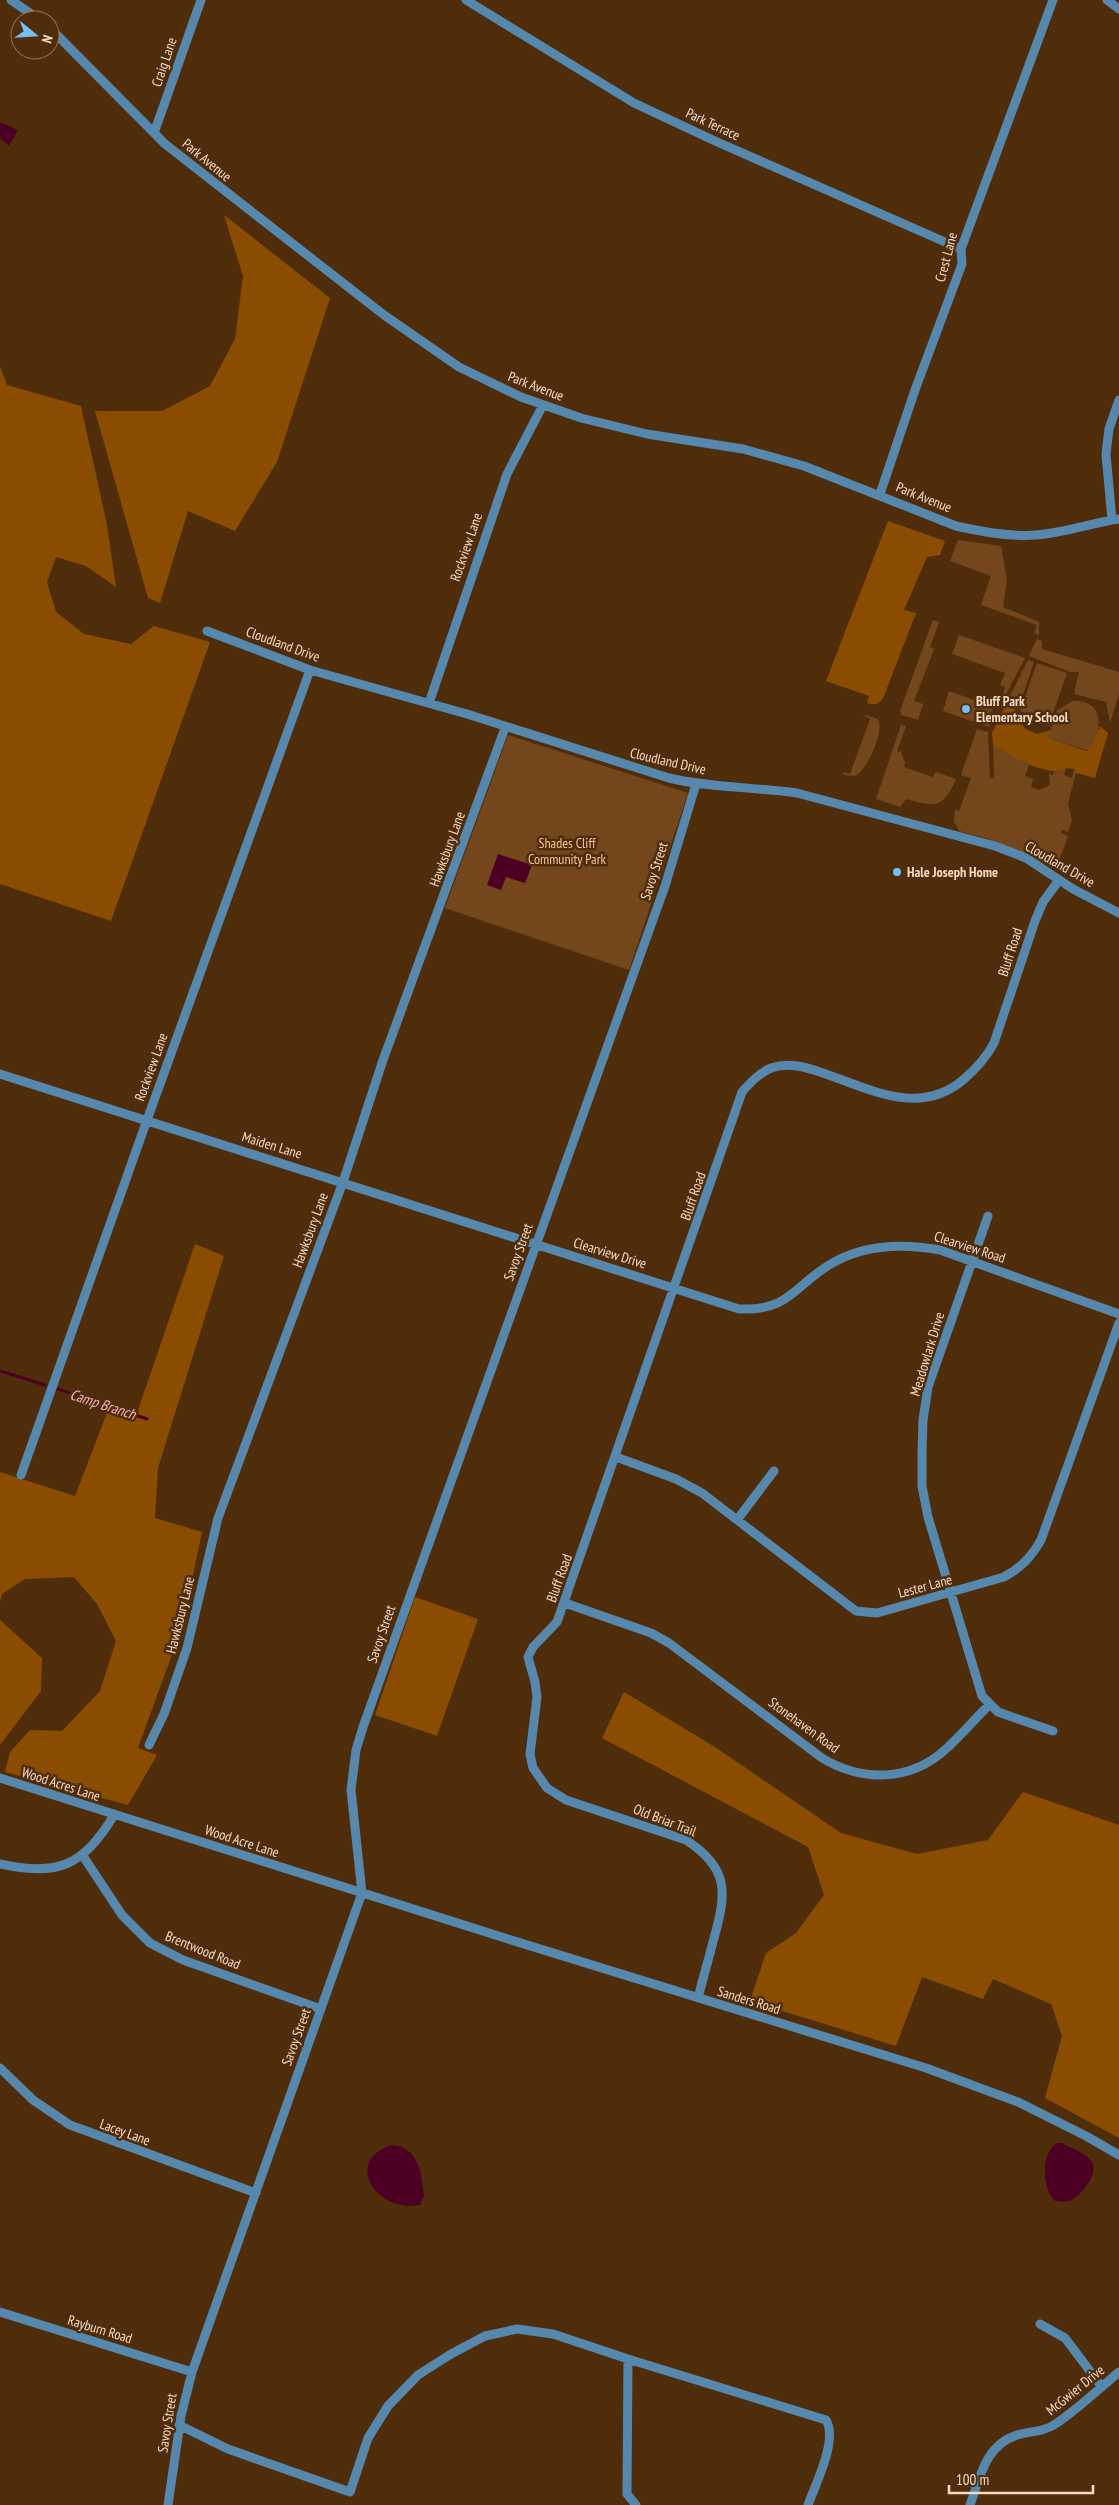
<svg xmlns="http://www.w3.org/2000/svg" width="1119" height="2505" font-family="'PT Sans Narrow',sans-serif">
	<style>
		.green { fill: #74461b }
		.forest { fill: #8a4c00 }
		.water { fill: #4d0024 }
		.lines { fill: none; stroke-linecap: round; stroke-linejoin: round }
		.stream { stroke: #4d0024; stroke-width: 3 }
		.minor { stroke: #5588ac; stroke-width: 9 }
		.poi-dot { fill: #74c0f6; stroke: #502d0a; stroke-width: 2 }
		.labels { text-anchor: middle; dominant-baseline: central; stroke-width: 5; stroke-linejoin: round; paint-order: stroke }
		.street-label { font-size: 14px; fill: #f6dac4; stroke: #502d0a }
		.poi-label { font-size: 14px; font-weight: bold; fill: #f6dac4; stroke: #502d0a; text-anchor: start }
		.park-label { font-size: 14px; fill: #f8c295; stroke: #502d0a }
		.water-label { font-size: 15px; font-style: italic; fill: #f6b0c3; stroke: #502d0a }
	</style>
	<rect width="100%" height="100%" fill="#502d0a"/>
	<path class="green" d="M958 540 1001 546 1007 580 1003 607 1039 622V635L1034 633 1037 625 981 605 991 576 950 561Z
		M933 620 939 622 930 647 934 649 914 701 923 704 918 720 901 715 900 711Z
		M959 635 1025 658 997 712 1005 687 1000 685 1005 673 952 654Z
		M1037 639 1042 641V649L1119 672V694L1110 723 1106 702 1074 694 1079 672H1070L1029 656Z
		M1028 660 1034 662 1018 710 1009 698Z
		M1037 663 1067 673 1050 722 1020 711Z
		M949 691 993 707 990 715 994 716 989 727 943 711Z
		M1073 701C1106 700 1102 731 1090 751L1048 738 1057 710Z
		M863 714 878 719C885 730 867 771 855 776L844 775 843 772 850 774 870 719Z
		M901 725 906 726 897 751 901 752 905 763 904 767 933 777 936 772 956 779C943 809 935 807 906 799L900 807 876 799Z
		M977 729 988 732 990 778H994L993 745 1029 765 1025 776 1033 779 1031 787 1039 790 1050 785 1049 773 1052 775 1054 772 1066 767 1064 775 1072 778 1074 769 1076 773 1068 803 1072 821 1068 832 1062 830 1061 833 1068 836 1058 864 1052 867 988 839 959 831 954 821 955 810 959 811 971 778 961 775Z
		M508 735 688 793 629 970 445 908Z"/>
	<path class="forest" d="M224 215 330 298 277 462 235 531 188 511 160 603 148 598 95 411H162L210 386 235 339 243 276Z
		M0 366 7 385 81 406 107 525 116 587 86 566 56 557 47 582 56 612 84 634 131 644 154 626 210 642 111 921 0 884Z
		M888 521 945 541 940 555 927 557 904 610 916 613 884 696C880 704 875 706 867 703L869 696 826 681Z
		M1008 700 1018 714 1022 715C1019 728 1027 730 1037 734L1051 730 1048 738 1087 751 1092 747 1100 726 1108 733 1095 778 1076 773 1074 769C1063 766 1060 772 1052 771 1030 768 1012 756 993 745L992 733Z
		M195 1244 224 1256 158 1468 155 1518 202 1532 182 1627 138 1748 157 1755 128 1805 5 1772 10 1752 30 1730 62 1731 100 1691 116 1641 97 1604 74 1577 25 1579 2 1594 0 1602V1472L75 1496 110 1405 136 1416Z
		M415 1597 478 1619 437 1736 375 1715Z
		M0 1620 42 1658 41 1691 0 1745Z
		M624 1692 715 1747 841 1833 917 1854 988 1840 1023 1792 1119 1825V2138L1045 2098 1062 2036 1051 2004 993 1979 983 1999 922 1977 896 2046 750 2001 766 1953 796 1933 824 1895 808 1847 602 1738Z"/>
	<path class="water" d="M0 122 18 130 9 146 0 138Z
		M498 854 532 865 525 883 506 877 501 890 487 885Z
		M1057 2143H1062C1070 2148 1087 2153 1092 2162 1099 2173 1081 2196 1071 2200 1066 2203 1060 2201 1055 2201 1042 2188 1040 2154 1057 2143Z
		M392 2145C419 2147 422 2174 424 2196L420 2205C375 2213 343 2160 392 2145Z"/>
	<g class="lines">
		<path class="stream" d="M0 1371 45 1385
			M58 1389 147 1419"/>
		<path class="minor" d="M11 0 40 20
			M466 0 634 103 715 141 961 249
			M1107 0 1119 9
			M50 28 165 144 384 315 459 367 521 397 581 418 647 434 743 449 804 466 956 526C982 532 1009 537 1036 535 1064 533 1091 523 1119 519
			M154 133 201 0
			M880 494 915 390 962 264 961 249 1053 0
			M1112 520 1106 454 1109 429 1119 400
			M207 631 310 670 467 714 669 778C711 788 754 787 797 793L995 846 1026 858 1073 889 1119 913
			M429 703 507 474 543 405
			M0 1074 739 1309C789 1311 792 1288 829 1265 863 1244 902 1243 940 1250L1119 1314
			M988 1216 928 1387 923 1420 922 1454V1486L928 1517 982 1696 998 1712 1053 1731
			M616 1457 676 1479 702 1493 856 1611 877 1613 1004 1577C1022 1567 1031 1557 1041 1540L1119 1323
			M21 1475 147 1120 310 670
			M737 1520 774 1471
			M565 1603 651 1633 669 1643 822 1758C862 1782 910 1782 946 1749 961 1735 975 1719 989 1705
			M149 1745 164 1714 187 1648 218 1518 343 1182 383 1060 505 728
			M0 1778 508 1939 926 2068 1018 2102 1086 2136 1119 2155
			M83 1856 122 1915 150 1943 183 1960 321 2009
			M0 1864C57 1877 84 1866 114 1815
			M698 1998C703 1978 709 1958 714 1938 727 1892 729 1868 686 1840L566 1800 547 1788 533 1768 530 1754 537 1697 535 1682 528 1657 533 1647 557 1622 742 1092C750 1083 759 1073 771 1068 789 1062 806 1067 823 1073 870 1089 919 1117 963 1080 976 1069 986 1058 994 1043L1035 921 1043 902 1059 880
			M0 2068 33 2100 70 2125 256 2193
			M0 2312 192 2372
			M1040 2324 1065 2338 1102 2387
			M628 2359 627 2494 636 2505
			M179 2425 228 2449 350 2492 368 2438 388 2406 418 2375 451 2354 485 2336 517 2329 553 2334 628 2359 826 2420C838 2440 816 2483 808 2505
			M168 2505 181 2416 192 2372 362 1893 351 1790 356 1750 363 1727 665 886 696 784
			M970 2505C980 2478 985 2445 1017 2435 1030 2431 1045 2432 1057 2423 1079 2408 1099 2389 1119 2372"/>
	</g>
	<g class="poi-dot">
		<circle cx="966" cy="709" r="5"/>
		<circle cx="897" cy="872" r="5"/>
	</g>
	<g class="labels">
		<g class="street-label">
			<text transform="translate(164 62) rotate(-71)">Craig Lane</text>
			<text transform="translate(713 124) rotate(25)">Park Terrace</text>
			<text transform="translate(207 160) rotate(39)">Park Avenue</text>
			<text transform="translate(946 257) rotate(-75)">Crest Lane</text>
			<text transform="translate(536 386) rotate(21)">Park Avenue</text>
			<text transform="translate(924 497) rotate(22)">Park Avenue</text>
			<text transform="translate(466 547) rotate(-71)">Rockview Lane</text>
			<text transform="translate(283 644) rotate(20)">Cloudland Drive</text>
			<text transform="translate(668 761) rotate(13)">Cloudland Drive</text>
			<text transform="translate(447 849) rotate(-70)">Hawksbury Lane</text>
			<text transform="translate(1060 864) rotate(30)">Cloudland Drive</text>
			<text transform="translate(654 871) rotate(-72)">Savoy Street</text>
			<text transform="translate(1010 952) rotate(-72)">Bluff Road</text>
			<text transform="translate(151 1067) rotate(-70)">Rockview Lane</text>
			<text transform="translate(272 1145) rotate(17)">Maiden Lane</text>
			<text transform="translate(693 1196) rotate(-71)">Bluff Road</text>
			<text transform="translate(310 1230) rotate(-70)">Hawksbury Lane</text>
			<text transform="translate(970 1247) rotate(18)">Clearview Road</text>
			<text transform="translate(518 1252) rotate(-70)">Savoy Street</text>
			<text transform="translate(610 1253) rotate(17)">Clearview Drive</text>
			<text transform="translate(927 1354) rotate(-73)">Meadowlark Drive</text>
			<text transform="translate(559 1578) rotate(-70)">Bluff Road</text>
			<text transform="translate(925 1586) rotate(-15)">Lester Lane</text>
			<text transform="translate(180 1615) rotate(-76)">Hawksbury Lane</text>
			<text transform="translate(381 1634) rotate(-71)">Savoy Street</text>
			<text transform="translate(804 1725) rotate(36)">Stonehaven Road</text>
			<text transform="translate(61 1784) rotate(18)">Wood Acres Lane</text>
			<text transform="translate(665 1820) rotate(21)">Old Briar Trail</text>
			<text transform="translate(242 1841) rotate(18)">Wood Acre Lane</text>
			<text transform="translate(203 1950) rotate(22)">Brentwood Road</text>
			<text transform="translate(749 2000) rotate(17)">Sanders Road</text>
			<text transform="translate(296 2037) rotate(-70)">Savoy Street</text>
			<text transform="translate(125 2132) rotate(20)">Lacey Lane</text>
			<text transform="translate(100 2329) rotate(17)">Rayburn Road</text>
			<text transform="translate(1075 2390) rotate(-39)">McGwier Drive</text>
			<text transform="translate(167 2423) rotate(-81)">Savoy Street</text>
		</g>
		<g class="poi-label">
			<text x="976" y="701">Bluff Park<tspan x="976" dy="16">Elementary School</tspan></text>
			<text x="907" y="872">Hale Joseph Home</text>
		</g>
		<g class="park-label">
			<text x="567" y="843">Shades Cliff<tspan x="567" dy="16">Community Park</tspan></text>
		</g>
		<g class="water-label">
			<text transform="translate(103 1404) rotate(18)">Camp Branch</text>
		</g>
	</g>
	<g transform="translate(35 35) rotate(108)"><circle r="24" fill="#502d0a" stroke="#927254"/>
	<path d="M0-4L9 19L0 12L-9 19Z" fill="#74c0f6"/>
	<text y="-8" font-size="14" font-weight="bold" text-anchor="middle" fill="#f6dac4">N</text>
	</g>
	<path d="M949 2485v8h144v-8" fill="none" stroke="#f6dac4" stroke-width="2.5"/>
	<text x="956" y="2485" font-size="15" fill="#f6dac4" stroke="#502d0a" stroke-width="4" paint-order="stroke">100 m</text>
</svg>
